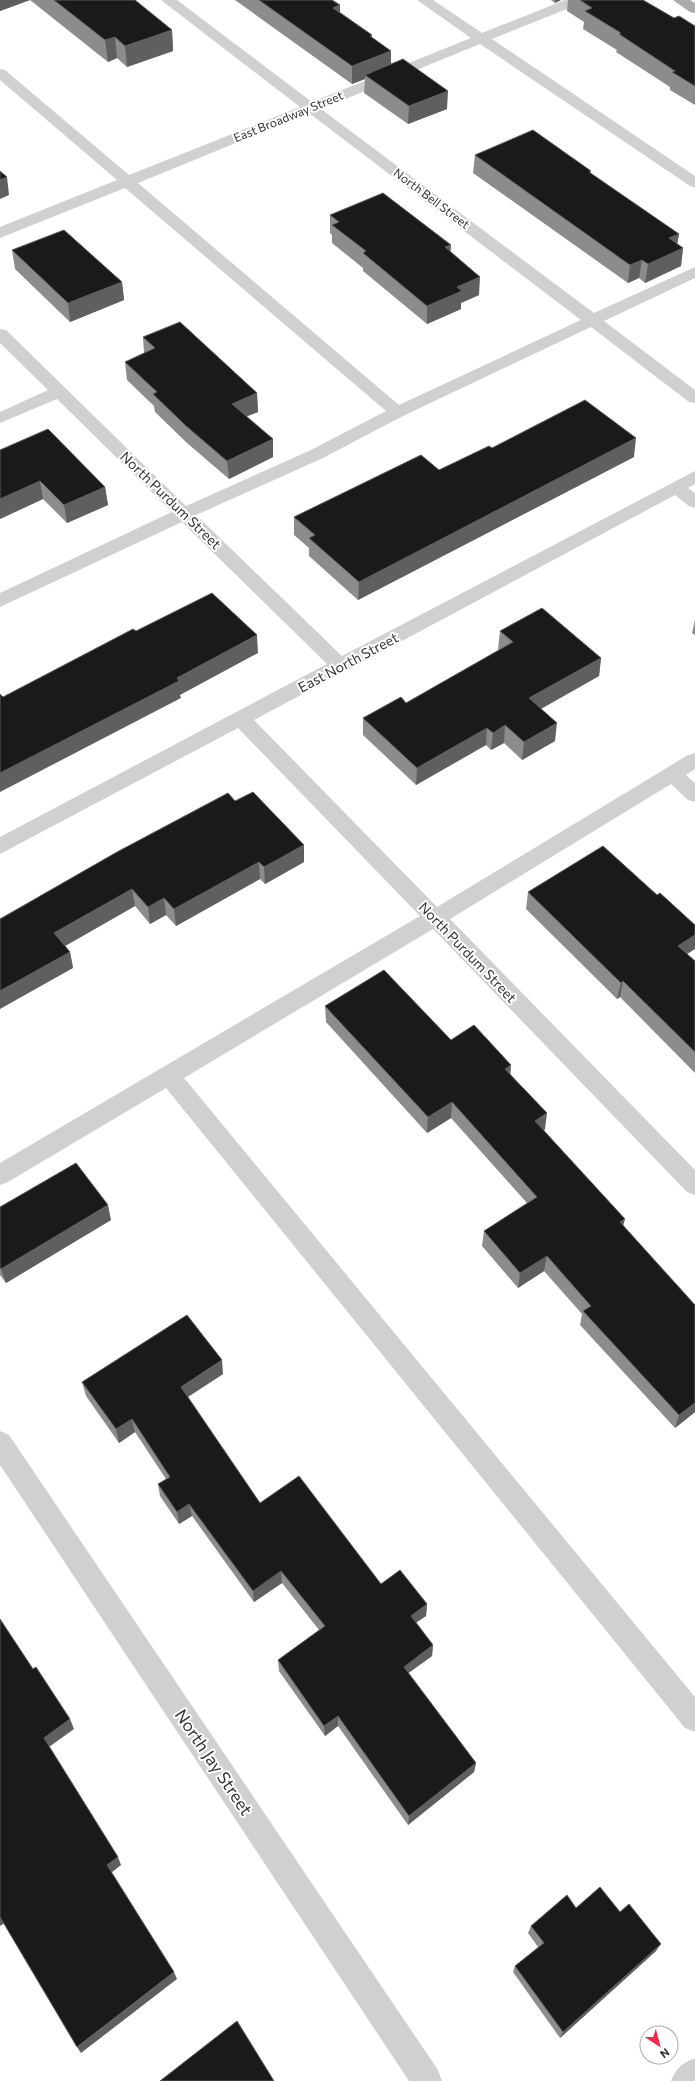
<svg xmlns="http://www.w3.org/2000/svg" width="695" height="2081" font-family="Commissioner,sans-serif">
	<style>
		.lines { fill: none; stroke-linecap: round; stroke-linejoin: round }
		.minor { fill: #d0d0d0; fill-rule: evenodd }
		.major { fill: #ababab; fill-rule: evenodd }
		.wall { fill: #8c8c8c }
		.shaded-wall { fill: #5f5f5f }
		.building { fill: #1a1a1a; stroke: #5f5f5f }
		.labels { text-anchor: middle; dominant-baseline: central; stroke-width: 4; stroke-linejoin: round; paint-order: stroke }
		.far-street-label { font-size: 12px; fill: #333; stroke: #fff }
		.street-label { font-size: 14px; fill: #333; stroke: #fff }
		.near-street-label { font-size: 17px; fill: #333; stroke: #fff }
	</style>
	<rect width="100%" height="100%" fill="#fff"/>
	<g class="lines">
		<path class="minor" d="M161 0H177L312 102 471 38 417 0H433L482 33 565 0H584L582 3 492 39 695 176V188L690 186 480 44 321 109 594 313 695 267V278L604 321 695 390V403L689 402 591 327 403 416 323 458 196 515 342 656 695 471V484L688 488 695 493V508L689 506 675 495 254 720 437 907 688 755 695 753V769L686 775 695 783V802L688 800 671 784 450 919 695 1170V1195L687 1192 433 929 184 1078 695 1697V1732L685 1728 166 1088 8 1182 0 1185V1163L420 916 238 728 0 854V837L327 664 182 522 0 607V593L172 512 57 399 0 423V412L48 390 0 343V329L6 330 186 506 311 450 386 411 125 188 0 238V227L117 180 0 80V69L5 70 129 175 300 107ZM309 113 581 320 399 405 138 183Z
			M0 1431 9 1435 438 2070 442 2081H409L0 1465Z
			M695 2058V2081H671C676 2068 682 2063 695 2058Z"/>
		<path class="major" d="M673 0H690L695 3V13L690 12Z"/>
	</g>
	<path class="wall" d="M0 0H135L172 30 173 51 127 67 117 58 108 62 30 0 0 11Z
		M235 0H332L340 12 372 35V38L391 64 447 109 408 124 364 93 365 79 352 84Z
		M551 0H561L555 3Z
		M568 0H643L674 18 695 26V105L670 90V87L616 52 617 50 583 29 584 22 567 11Z
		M475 155 591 171V174L679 234 677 244 683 248 681 266 645 283 639 278 628 283 473 173Z
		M330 215 450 252 479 295 461 303V309L427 324 363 271V268L332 243V235L330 233Z
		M12 250 122 282 124 300 70 322 15 269Z
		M143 337 257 393 258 412 247 416 273 457 229 479 187 443 155 412 154 406 127 380 125 362 144 353Z
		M492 448 634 457 358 600 309 556V548L294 535V517L439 470Z
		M0 450 105 487 108 505 67 523 43 499 0 519Z
		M695 620V635L692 633Z
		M500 631 601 658 599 676 541 709 555 741 522 760 504 743 491 750 486 745 416 785 363 735V718L406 703 499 650 498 649Z
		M235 801 304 862 265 884 260 879 176 926 166 915 150 924 135 906 65 946 70 952 73 968 0 919Z
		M528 892 687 954 695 961V1073L620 997 617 999 526 909Z
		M325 1006 451 1040 510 1074 545 1129 544 1130 623 1225 695 1412 675 1428 580 1325 582 1314 544 1271 518 1288 482 1246 484 1231 527 1203 451 1118 427 1133 326 1022Z
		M0 1207 111 1220 6 1283 0 1275Z
		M223 1374 188 1397 260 1503 381 1584 427 1604 426 1616 416 1622 433 1645 432 1656 408 1673 476 1763 474 1772 408 1825 338 1726 325 1736 279 1671 278 1660 319 1630 282 1583 254 1602 192 1516 179 1524 160 1496 158 1484 166 1479 135 1432 119 1443 86 1396 82 1382Z
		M576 1908 620 1912 656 1951 560 2038 513 1972 515 1966 538 1947 528 1933 531 1926Z"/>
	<path class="shaded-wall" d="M0 0H30L0 11Z
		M555 0H561L555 3Z
		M340 5V23L333 8Z
		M172 30 173 51 127 67 125 46Z
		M115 37 117 58 108 62 105 40Z
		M391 51V69L365 75V79L352 84V66Z
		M448 91 447 109 408 124 409 106Z
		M7 177 9 195 0 199V180Z
		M679 234 676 251 683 248 681 266 645 283 648 264 669 238Z
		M451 245 450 263 445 247Z
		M642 260 639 278 628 283 630 265Z
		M480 277 479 295 461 303V309L427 324V306L457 287Z
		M122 282 124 300 70 322 68 303Z
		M257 393 258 412 233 422 232 404Z
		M636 438 634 457 358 600 359 582Z
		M273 439V457L229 479 227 461Z
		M40 481 43 499 0 519V499Z
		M105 487 108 505 67 523 64 505Z
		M257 635 258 653 180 695 181 698 0 792V773Z
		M601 658 599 676 528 716 529 698Z
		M557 723 555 741 522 760 524 742Z
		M505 725 504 743 491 750 493 733Z
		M487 728 486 745 416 785 417 768Z
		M304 845V862L265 884 264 867Z
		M259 862 260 879 176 926 174 909Z
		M132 889 135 906 58 950 54 933Z
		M164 898 166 915 150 924 148 907Z
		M695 935V949L675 962 678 946Z
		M70 952 73 968 0 1009V991Z
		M623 981 620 997 617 999 621 983Z
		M511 1065 510 1081 505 1069Z
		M452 1102 451 1118 427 1133 428 1117Z
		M547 1113 545 1129 533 1137 535 1121Z
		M108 1205 111 1220 6 1283 1 1269Z
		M625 1219 621 1234 620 1222Z
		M547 1256 544 1271 518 1288 520 1273Z
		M222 1360 223 1374 183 1400 181 1387Z
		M695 1403V1412L675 1428 679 1415Z
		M132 1419 135 1432 119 1443 116 1429Z
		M189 1504 192 1516 179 1524 177 1512Z
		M281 1571 282 1583 254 1602 253 1591Z
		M427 1604 426 1616 410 1627 411 1616Z
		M433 1645 432 1656 403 1677 404 1667Z
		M338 1716V1726L325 1736 324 1726Z
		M70 1719 74 1729 49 1747 44 1738Z
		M476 1763 474 1772 408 1825 409 1816Z
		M118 1857 121 1865 111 1873 107 1865Z
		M0 1916 5 1923 0 1926Z
		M661 1944 656 1951 560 2038 563 2032Z
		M174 1972 177 1979 81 2053 77 2047Z"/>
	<path class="building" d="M54 0H135L172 30 125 46 115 37 105 40Z
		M259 0H332L340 5 333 8 372 35 370 36 391 51 352 66Z
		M580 0H643L674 18 679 16 695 26V86L672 72 675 71 619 34 621 33 585 11 592 8Z
		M403 59 448 91 409 106 365 75Z
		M533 130 591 171 589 172 679 234 669 238 683 248 648 264 642 260 630 265 475 155Z
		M0 171 7 177 0 180Z
		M383 193 451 245 445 247 480 277 457 287 462 291 427 306 363 253 366 251 332 225 339 222 330 215Z
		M64 230 122 282 68 303 12 250Z
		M180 322 257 393 232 404 273 439 227 461 185 425 153 394 157 392 125 362 155 348 143 337Z
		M585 400 636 438 359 582 309 538 315 535 294 517 421 455 439 470 489 446 492 448Z
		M48 429 105 487 64 505 40 481 0 499V450Z
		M212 593 257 635 177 678 179 681 0 773V694L3 697 133 629 136 631Z
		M542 608 601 658 529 698 557 723 524 742 505 725 493 733 487 728 417 768 363 718 401 697 406 703 513 642 500 631Z
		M253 792 304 845 264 867 259 862 174 909 164 898 148 907 132 889 54 933 70 952 0 991V919L117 852 228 793 235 801Z
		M603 846 657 895 660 893 695 925V935L678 946 695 961V1052L623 981 621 983 528 892Z
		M384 970 451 1040 474 1025 511 1065 505 1069 547 1113 535 1121 625 1219 620 1222 695 1305V1403L679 1415 583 1311 591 1306 547 1256 520 1273 484 1231 537 1197 452 1102 428 1117 325 1006Z
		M76 1163 108 1205 1 1269 0 1267V1207Z
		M187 1315 222 1360 181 1387 260 1503 299 1476 381 1584 400 1570 427 1604 411 1616 433 1645 404 1667 476 1763 409 1816 338 1716 324 1726 278 1660 325 1626 281 1571 253 1591 189 1504 177 1512 158 1484 170 1477 132 1419 116 1429 82 1382Z
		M0 1619 33 1669 36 1667 70 1719 44 1738 118 1857 107 1865 174 1972 77 2047 0 1917Z
		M600 1887 620 1912 629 1904 661 1944 563 2032 515 1966 544 1943 531 1926 567 1895 576 1908Z
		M237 2021 274 2081H160Z"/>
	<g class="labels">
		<g class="far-street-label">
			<text transform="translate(288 116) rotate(-22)">East Broadway Street</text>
			<text transform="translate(432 198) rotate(37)">North Bell Street</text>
		</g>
		<g class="street-label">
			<text transform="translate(171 500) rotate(44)">North Purdum Street</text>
			<text transform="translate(348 662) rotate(-28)">East North Street</text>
			<text transform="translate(468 952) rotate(46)">North Purdum Street</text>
		</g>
		<g class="near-street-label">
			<text transform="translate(214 1762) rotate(56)">North Jay Street</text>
		</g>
	</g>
	<g transform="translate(659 2045) rotate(144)"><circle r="19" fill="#ffffff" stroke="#adadad"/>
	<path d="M0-3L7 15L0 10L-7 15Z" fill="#f6284a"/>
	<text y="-6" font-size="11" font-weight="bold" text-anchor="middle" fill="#333333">N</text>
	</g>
</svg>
